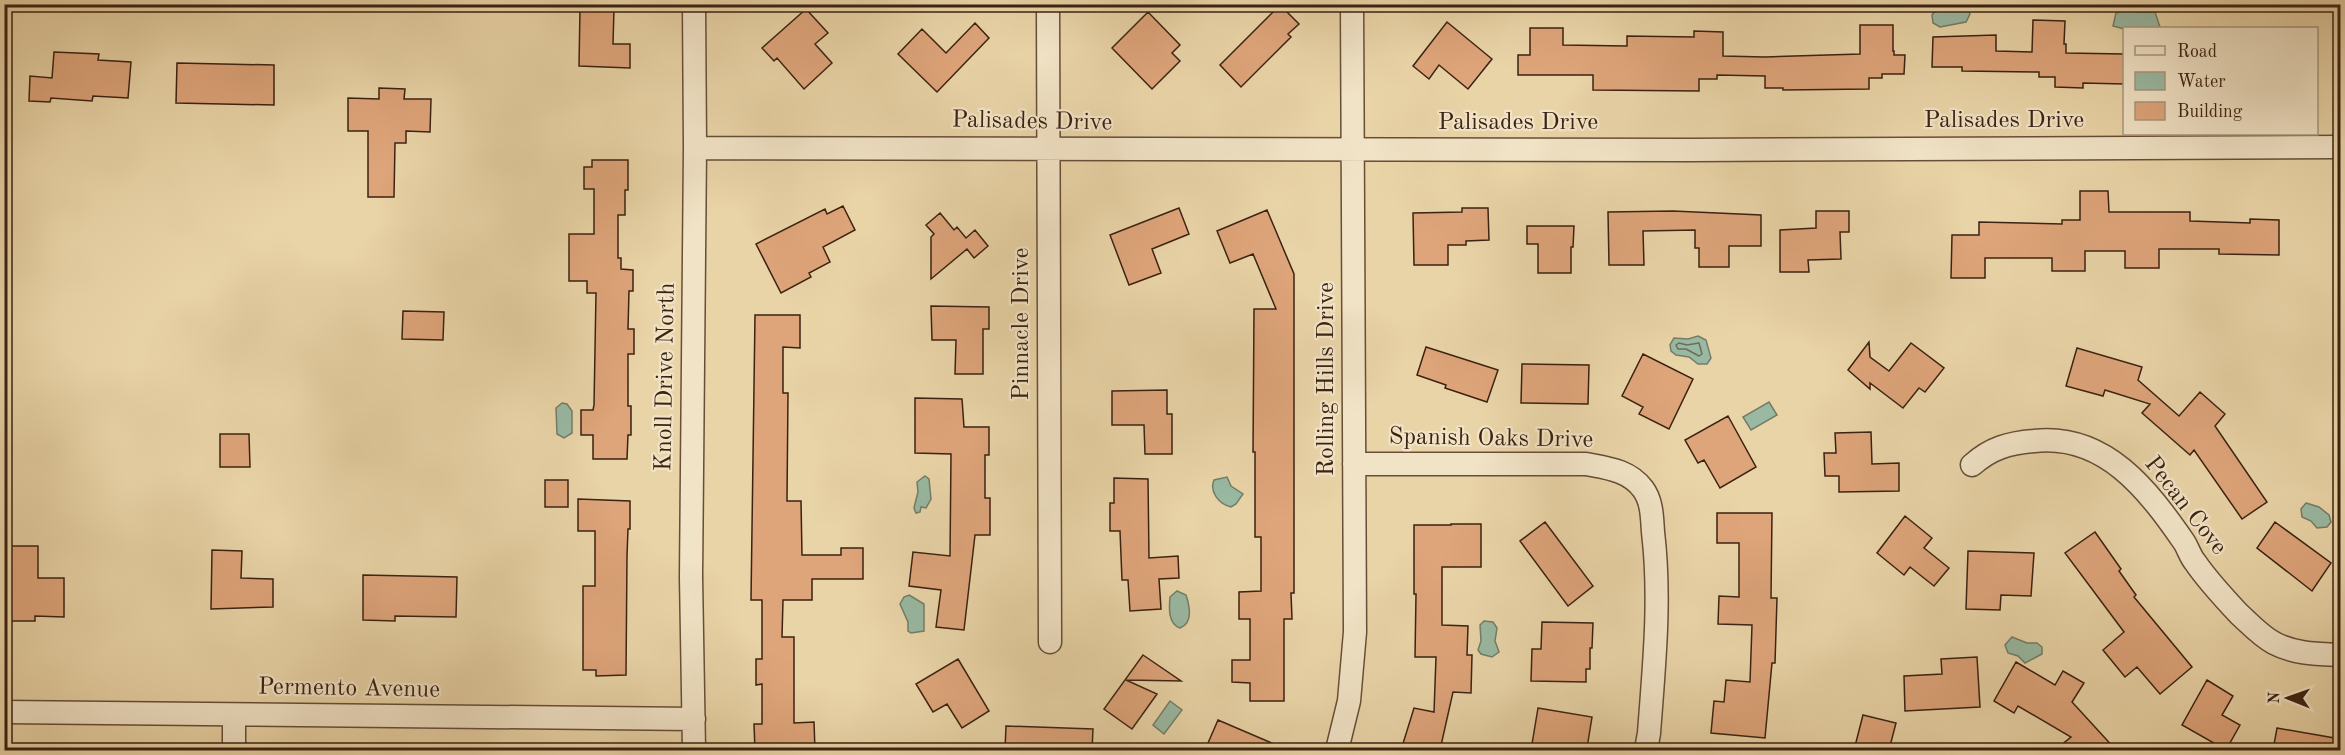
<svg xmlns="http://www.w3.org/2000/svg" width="2345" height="755" font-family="'Old Standard TT',serif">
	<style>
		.water { fill: #99b9a2; stroke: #737d68; stroke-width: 1.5 }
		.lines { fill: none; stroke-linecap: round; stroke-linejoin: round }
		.shore { stroke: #6a6e5a; stroke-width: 1.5 }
		.building { fill: #dea47a; stroke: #3b2212; stroke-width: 1.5 }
		.minor-casing { stroke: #664e37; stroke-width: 25 }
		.minor { stroke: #f1e3c6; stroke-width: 22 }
		.labels { text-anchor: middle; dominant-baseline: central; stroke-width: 4.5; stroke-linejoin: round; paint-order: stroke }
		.street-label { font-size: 24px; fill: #3b2212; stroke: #f1e3c6 }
	</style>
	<rect width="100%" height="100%" fill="#e9d4a7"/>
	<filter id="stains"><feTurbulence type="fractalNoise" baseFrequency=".00333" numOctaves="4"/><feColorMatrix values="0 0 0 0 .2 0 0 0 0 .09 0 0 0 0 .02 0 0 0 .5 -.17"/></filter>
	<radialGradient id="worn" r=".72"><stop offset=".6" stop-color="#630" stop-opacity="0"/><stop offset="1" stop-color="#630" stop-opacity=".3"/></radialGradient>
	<path class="water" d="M1959 5 1968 9 1970 14 1966 22 1940 27 1933 23 1932 15 1937 8Z
		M2131 8 2136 12H2155L2160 27 2158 28 2124 29 2113 26 2116 13Z
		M1698 336 1706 340 1711 358 1707 364H1698L1689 357 1676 355 1671 351 1670 345 1674 338 1688 339Z
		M1769 402 1777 415 1751 430 1743 417Z
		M562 403 567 404 572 411V433L564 438 557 434 556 408Z
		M925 476 929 479 931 499 926 508 921 507 920 512 916 513 914 508 918 492 917 482Z
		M1227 477 1231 486 1243 494 1236 504 1231 507C1219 504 1209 492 1214 480Z
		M2306 503 2319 507 2329 515 2331 522 2327 527 2317 528 2311 521 2302 517 2301 509Z
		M1177 591 1186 595C1190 607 1193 623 1180 628 1168 624 1169 608 1170 597Z
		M909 595 924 604V631L911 633 908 631V622L900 604 904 597Z
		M1484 621 1493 622 1497 628 1495 641 1499 652 1492 657 1481 654 1478 650 1481 641 1480 625Z
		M2012 637 2027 643H2037L2042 647V654L2025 663 2018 656 2008 653 2005 645Z
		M1170 701 1182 710 1164 734 1153 725Z"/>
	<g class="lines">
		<path class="shore" d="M1679 343 1687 345 1699 343 1702 354 1699 356 1686 349H1678L1676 345Z"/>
	</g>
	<path class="building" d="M1280 5 1299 24 1288 34 1291 37 1241 87 1220 65Z
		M580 9H614L613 44H630V68L579 66Z
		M806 9 828 33 815 44 832 63 804 89 777 58 774 61 762 48Z
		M1148 12 1180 45 1172 53 1180 61 1152 89 1112 48Z
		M2033 20 2065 21 2064 44H2066V53L2124 54V84L2083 83V88L2055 87V77H2039V72L1962 71V67H1932L1933 37 1996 35V51L2032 52Z
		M1447 22 1492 59 1468 89 1439 65 1429 79 1413 66Z
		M975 23 989 38 937 92 898 54 922 29 946 53Z
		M1860 25H1893V51H1894V55H1905L1904 74H1882V78H1869V89L1783 90V88H1765V76L1717 75V79H1699V91L1593 90V75H1518V55H1530V28H1563V45L1627 46V36L1694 37V31L1723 32V56L1765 57 1860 54Z
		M54 52 99 54 98 60 131 62 128 98 93 96 92 101 51 98 50 102 29 101 30 76 52 78Z
		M177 63 274 65V105L176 103Z
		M379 88 405 89 404 99H431L430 132 406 131V143H395L394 197H368V131H348V98L379 99Z
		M592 160H628V190H625V215H618V258H621V269L633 270V291H629L628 329H634V354H628V406H631V435H628L627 459H593V435H581V410H593L594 405 596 293H587V281H569V234H594V189H584V167H592Z
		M2080 191H2108L2109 212H2190V221L2250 223V219L2279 220V255L2219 254V249H2159V268H2125V251H2085V271H2052V258H1985V278H1951L1952 235H1979V222L2062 224V220H2080Z
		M843 206 855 230 823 247 830 262 809 273 811 277 781 293 756 244 825 209 827 214Z
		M1179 208 1189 234 1152 249 1161 273 1129 285 1110 235Z
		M1462 208H1488L1489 240 1466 241V245H1448V265H1414L1413 213 1462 212Z
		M1267 210 1294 274V593H1291L1292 619H1284V701H1250V683L1232 682V660H1250V619H1239V592L1261 591V537H1255V452H1253L1254 309H1276L1253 254 1230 263 1217 231Z
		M1673 211 1761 215V246H1729V267H1699V248H1695V230L1643 231 1644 265H1609L1608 212Z
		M1816 211H1849V232H1840L1841 259 1808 260 1809 272H1780V230L1816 228Z
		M940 213 954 230 957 227 966 238 975 230 988 246 974 258 967 249 931 279V237L934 234 926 225Z
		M1527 226H1574L1573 247H1571V273H1538V244H1527Z
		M931 306 989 307V329H983V374H955L956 340H932Z
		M403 311 444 312 443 340 402 339Z
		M755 315H800V348L783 347V393H788L787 501H801L802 555H841V548H863V579H812V600H783L782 637H794V723L814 722 815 750H755L754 724H762V684L756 685V659H762V600H751Z
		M1869 342 1870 357 1889 371 1911 343 1944 368 1925 392 1919 388 1903 408 1870 383V389L1848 370Z
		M1426 347 1498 370 1487 402 1445 388 1446 385 1417 375Z
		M2077 348 2142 367 2138 380 2179 416 2200 392 2225 414 2215 426 2267 502 2242 519 2194 450 2190 455 2142 413 2150 404 2105 390 2103 396 2066 386Z
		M1643 354 1693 379 1669 429 1639 414 1643 407 1622 396Z
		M1522 364 1589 365 1588 404 1521 403Z
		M1167 390V414H1172V454H1145L1144 425H1112V391Z
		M915 398 962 399 964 427H989V455H985V498H990V535H975L964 630 936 627 941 590 909 586 913 552 950 556 951 454 915 453Z
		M1728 416 1756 467 1720 488 1704 460 1698 463 1685 440Z
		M1871 432 1872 464 1899 463V491L1839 492V476H1825L1824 453H1836L1835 433Z
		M220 434H249L250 467H220Z
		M1114 478 1148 479 1149 558 1178 556 1179 578 1159 579 1161 609 1130 611 1128 580H1122L1120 531H1110V503H1114Z
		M545 480H568V507H545Z
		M578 499 630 501V529H628L627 556 626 675 596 676V670H583V586H595V531H578Z
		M1717 513H1772L1771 598H1777L1775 663H1772L1765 738 1711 733 1714 701 1724 702 1726 680 1750 682 1752 625 1718 624 1719 596 1739 597V543H1717Z
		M1905 516 1932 538 1924 548 1949 568 1934 586 1910 567 1904 575 1877 553Z
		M1545 522 1593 586 1568 606 1520 541Z
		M2275 522 2331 563 2312 591 2257 548Z
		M1451 524H1481V567H1442V625L1468 626 1467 655H1472L1471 693 1453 692 1440 750H1401L1414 708 1434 712 1436 657H1415L1416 594H1414V525H1451Z
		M2095 532 2121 569 2119 571 2136 595 2134 597 2192 667 2160 694 2137 667 2125 677 2103 650 2124 632 2065 553Z
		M4 546H38V578H64V617L35 616V621H4Z
		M212 550 242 551 241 578 273 579V607L211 609Z
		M1968 551 2034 553 2031 596 2001 595 2000 610 1966 609Z
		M363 575 457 577 456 617 395 616V621L363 620Z
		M1542 622 1593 623 1592 648H1590V669H1586V682L1531 681 1532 649H1541Z
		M1143 655 1181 681 1126 680 1157 694 1132 729 1104 709Z
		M1977 657 1980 707 1905 711 1904 676 1942 674 1941 659Z
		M958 659 989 711 962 728 947 704 933 712 916 684Z
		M2016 662 2055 685 2063 671 2084 683 2072 702 2116 750H2055L2071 737 2018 706 2014 713 1994 701Z
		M2207 680 2233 696 2222 715 2240 725 2226 750 2182 725Z
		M1538 708 1592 717 1587 748 1563 744 1562 750H1531Z
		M1863 715 1896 723 1889 750H1854Z
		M1218 720 1288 750H1205Z
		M1006 726 1093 729 1092 750H1005Z
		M2277 728 2340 739V750H2273Z"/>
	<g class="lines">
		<g class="minor-casing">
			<path id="minor" d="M694 4 695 148 691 577 694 750
				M1048 4 1050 642
				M695 148 1689 150 2340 147
				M1354 464H1586C1607 468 1629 470 1643 489 1652 501 1652 517 1653 532 1661 599 1654 666 1649 733L1646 750
				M1972 465C1991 448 2009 443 2034 441 2105 433 2148 490 2184 542 2188 548 2190 556 2195 562 2208 581 2223 597 2239 614 2250 624 2261 636 2274 643 2295 654 2317 654 2340 655
				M4 712 694 719
				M234 715V750
				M1337 750 1349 701 1355 632 1352 4"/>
		</g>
		<use href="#minor" class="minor"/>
	</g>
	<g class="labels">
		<g class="street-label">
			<text x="2004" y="121">Palisades Drive</text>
			<text transform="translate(1032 122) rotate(1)">Palisades Drive</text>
			<text x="1518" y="123">Palisades Drive</text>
			<text transform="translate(1022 324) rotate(-90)">Pinnacle Drive</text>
			<text transform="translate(666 377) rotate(-89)">Knoll Drive North</text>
			<text transform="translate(1327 379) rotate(-90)">Rolling Hills Drive</text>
			<text transform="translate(1491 439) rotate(1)">Spanish Oaks Drive</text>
			<text transform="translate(2185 506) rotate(52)">Pecan Cove</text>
			<text transform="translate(349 689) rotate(1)">Permento Avenue</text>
		</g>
	</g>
	<rect width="2345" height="755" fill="none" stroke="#e9d4a7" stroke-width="24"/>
	<rect x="6" y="6" width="2333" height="743" fill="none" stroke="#3b2212" stroke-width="3"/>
	<rect x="12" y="12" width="2321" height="731" fill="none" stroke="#3b2212" stroke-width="1.5"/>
	<rect x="2123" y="27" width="195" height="108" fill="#f1e3c6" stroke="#a8967e" stroke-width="1.5"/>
	<rect x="2135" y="46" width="30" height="9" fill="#f1e3c6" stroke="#a8967e" stroke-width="1.5"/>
	<text x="2177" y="57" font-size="18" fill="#3b2212">Road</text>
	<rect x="2135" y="72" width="30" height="18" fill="#99b9a2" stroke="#a8967e" stroke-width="1.5"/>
	<text x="2177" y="87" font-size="18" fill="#3b2212">Water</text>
	<rect x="2135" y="102" width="30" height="18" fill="#dea47a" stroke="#a8967e" stroke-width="1.5"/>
	<text x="2177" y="117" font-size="18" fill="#3b2212">Building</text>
	<g transform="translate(2288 698) rotate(271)" stroke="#f1e3c6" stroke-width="4.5" paint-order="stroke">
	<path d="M0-4.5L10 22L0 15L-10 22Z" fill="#3b2212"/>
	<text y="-9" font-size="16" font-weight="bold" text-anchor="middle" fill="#3b2212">N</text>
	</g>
	<rect width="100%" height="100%" filter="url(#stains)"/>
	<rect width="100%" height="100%" fill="url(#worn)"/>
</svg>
